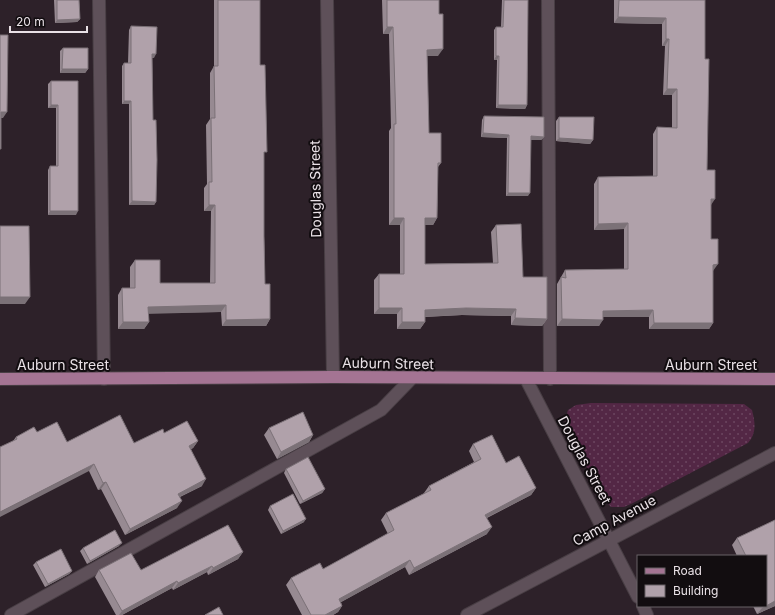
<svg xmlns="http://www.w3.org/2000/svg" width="775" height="615" font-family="Inter,sans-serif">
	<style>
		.grass { fill: url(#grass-dots) }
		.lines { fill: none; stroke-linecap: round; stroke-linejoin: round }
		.minor-casing { stroke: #483e44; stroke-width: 14 }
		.major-casing { stroke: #483e44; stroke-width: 14 }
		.minor { stroke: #5e5059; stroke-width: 12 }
		.major { stroke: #a47493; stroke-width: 12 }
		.wall { fill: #978a92 }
		.shaded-wall { fill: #7b7177 }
		.building { fill: #b0a1aa; stroke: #7b7177 }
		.labels { text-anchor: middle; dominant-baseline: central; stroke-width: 4; stroke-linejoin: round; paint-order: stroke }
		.street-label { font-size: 14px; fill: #e9e1e6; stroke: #120d10 }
	</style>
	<defs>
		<pattern id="grass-dots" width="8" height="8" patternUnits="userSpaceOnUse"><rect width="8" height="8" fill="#532745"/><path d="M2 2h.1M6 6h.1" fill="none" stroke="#6c4660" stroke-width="1.8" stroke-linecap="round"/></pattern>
	</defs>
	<rect width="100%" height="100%" fill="#2d2129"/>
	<path class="grass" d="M591 403 744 404 752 410C755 422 757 433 748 443L633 503 624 507H611L604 499 569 434 565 420 568 410 576 405Z"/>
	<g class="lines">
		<g class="minor-casing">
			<path id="minor" d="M99 0 104 379
				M327 0 333 377
				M548 0 550 379
				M526 379 638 597
				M643 606 647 615
				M11 615 381 410 412 378
				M467 615 775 453"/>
		</g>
		<g class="major-casing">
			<path id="major" d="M0 379 333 377 775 379"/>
		</g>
		<use href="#minor" class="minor"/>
		<use href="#major" class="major"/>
	</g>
	<path class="wall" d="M54 0H79L80 19 77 22 55 23Z
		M214 0H260V65L264 155V236L265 284 270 319 266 326H222L221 312 149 313V322L144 329H118V295L122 288H130V267L135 260 160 283H210L211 211H204V188L207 184 206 125 210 119V73L214 66Z
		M382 0H439L438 56H427L429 133 441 163 438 167 437 218 433 225H425V264L493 263 491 232 496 225 523 277 547 319 542 326 511 325V316L462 315 425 317V322L420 329H397V314H374V280L379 274H400V225H389V131L391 128 389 34H383Z
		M502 0H528L527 105 525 109 496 108 497 60H494V30L496 27H501Z
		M614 0H705V59L707 170 711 205V239L713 271V323L709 329H649V317H603L599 326H557V284L565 270 624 269V229L594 230V184L598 177 653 176V134L657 127 672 128V95H663L665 46H662V24L614 23Z
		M131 26 154 58H152L153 120 156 202 154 205H129V104H122V66L124 63H128L129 30Z
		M63 48 88 69 85 73H60V51Z
		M51 81H78L76 215H48V170L50 166H56V108H48V84Z
		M484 116 544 137 541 140H531L528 196H506L507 138 481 137 482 120Z
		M559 117 593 140 590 144 556 141V121Z
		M269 428 313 435 309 442 277 459 264 435Z
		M37 432 67 442 134 443 164 433 198 441 193 448 191 449 202 486 180 497 177 508 125 535 101 489 98 490 89 471 13 441 16 437Z
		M473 444 506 463 536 488 531 495 487 518V534L409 575 405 567 341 602 342 606 338 612 333 615H302L286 585 291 578 323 569 388 534 381 520 386 513 425 493H424L429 486 474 462 469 451Z
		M286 469 325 489 322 493 300 504 284 473Z
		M270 506 304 522 281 534 268 510Z
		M775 520V606L757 614 753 606H766V556H737L732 545 737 538Z
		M119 546 87 564 80 551 83 548Z
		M243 552 238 559 208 575 207 572 173 590 172 588 122 615H116L95 577 99 570H141Z
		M36 562 72 571 69 574 45 587 33 565Z"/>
	<path class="shaded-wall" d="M618 17 666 18 662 24 614 23Z
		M80 19 77 22 55 23 57 20Z
		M387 27H393L389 34H383Z
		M666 39H669L665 46H662Z
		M443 49 438 56H422L427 50Z
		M152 54H156L154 58 149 57Z
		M496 56H499L497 60H494Z
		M62 69H88L85 73H60Z
		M667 89H677L672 95H663Z
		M124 101H131L129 104H122Z
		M51 105H58L56 108H48Z
		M498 105H527L525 109 496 108Z
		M1 112H7L3 118H0Z
		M483 133 509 135 507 138 481 137Z
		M531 136 544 137 541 140H529Z
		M559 138 593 140 590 144 556 141Z
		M508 193H530L528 196H506Z
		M711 199H715L711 205Z
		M132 201 156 202 154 205H129Z
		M209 205H215L211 211H204Z
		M50 211H78L76 215H48Z
		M394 218H404L400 225H389Z
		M425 218H437L433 225H420Z
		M628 223 624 229 594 230 598 224Z
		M718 264 713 271V265Z
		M0 297H30L25 304H0Z
		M226 305 221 312 144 314 148 307Z
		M379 308H402L397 314H374Z
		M466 308 516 309 511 316 462 315 420 317 425 310Z
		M653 310 649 317H599L603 311Z
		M515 318 547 319 542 326 511 325Z
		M270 319 266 326H222L226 320Z
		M562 319 603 320 599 326H557Z
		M123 322H149L144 329H118Z
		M402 322H425L420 329H397Z
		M654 323H713L709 329H649Z
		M313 435 309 442 277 459 281 452Z
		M198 441 193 448 184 453 189 446Z
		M94 464 89 471 0 517V512Z
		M206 479 202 486 173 500 178 494Z
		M106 482 101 489 98 490 103 483Z
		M536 488 531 495 480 521 485 515Z
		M325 489 322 493 300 504 303 501Z
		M182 501 177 508 125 535 130 529Z
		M306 519 304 522 281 534 283 531Z
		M492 527 487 534 409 575 414 568Z
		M122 543 119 546 87 564 90 561Z
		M243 552 238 559 208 575 213 568Z
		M410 560 405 567 334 606 339 599Z
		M212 566 207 572 173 590 178 583Z
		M72 571 69 574 45 587 48 584Z
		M177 581 172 588 122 615H119L122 611Z
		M775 601V606L757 614 762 608Z
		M342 606 338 612 333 615H325Z"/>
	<path class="building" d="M57 0H79L80 19 57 20Z
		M218 0H260V65H265L267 152H264V236L265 284H270V319L226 320V305L148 307 149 322H123L122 288H135V260H160V283H215V205H209V182H212L211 118H215L214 66H218Z
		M387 0H439V14H443V49L427 50 429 133H441V163H438L437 218H425V264L498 263 496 225 521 224 523 277H547V319L515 318 516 309 466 308 425 310V322H402V308H379V274H404V218H394V124H396L393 27H387Z
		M504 0H528L527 105H498L499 56H496V27H503Z
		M619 0H705V59H709L707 170H715V199H711V239H718V264L713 265V323H654L653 310 603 311V320L562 319 561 277 566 278 565 270 628 269V223L598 224V177L657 176V127L677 128V89H667L669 39H666V18L618 17Z
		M131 26 157 27 156 54H152L153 120H156L157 160 156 202 132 201 131 101H124V63H131Z
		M0 35H8L7 112H1V149H0Z
		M63 48H88V69H62Z
		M51 81H78V211H50V166H58V105H51Z
		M484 116 544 117V137L531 136 530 193H508L509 135 483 133Z
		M559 117H594L593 140 559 138Z
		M0 226H29L30 297H0Z
		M303 412 313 435 281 452 269 428Z
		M120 415 134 443 163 429 164 433 187 421 198 441 189 446 206 479 178 494 182 501 130 529 106 482 103 483 94 464 0 512V447L17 439 16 437 34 427 37 432 57 422 67 442Z
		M492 435 506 463 519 456 536 488 485 515 492 527 414 568 410 560 339 599 342 606 325 615H311L291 578 320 563 323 569 394 530 386 513 431 490 429 486 481 459 473 444Z
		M308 457 325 489 303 501 286 469Z
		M293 494 306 519 283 531 270 506Z
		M775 520V601L766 606V556H746L737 538Z
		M228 525 243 552 213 568 212 566 178 583 177 581 122 611 99 570 131 553 141 570Z
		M115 530 122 543 90 561 83 548Z
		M61 549 72 571 48 584 36 562Z
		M219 607 223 615H205Z"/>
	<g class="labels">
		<g class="street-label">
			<text transform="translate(315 189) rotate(-91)">Douglas Street</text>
			<text transform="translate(388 363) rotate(1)">Auburn Street</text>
			<text x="63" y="364">Auburn Street</text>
			<text x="711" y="364">Auburn Street</text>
			<text transform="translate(585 460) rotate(62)">Douglas Street</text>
			<text transform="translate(614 520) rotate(-28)">Camp Avenue</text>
		</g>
	</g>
	<rect x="637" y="555" width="130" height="52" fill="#120d10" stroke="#686266"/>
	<rect x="645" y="568" width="20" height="6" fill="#a47493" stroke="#686266"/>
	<text x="673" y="575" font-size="12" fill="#e9e1e6">Road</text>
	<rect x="645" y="585" width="20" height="12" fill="#b0a1aa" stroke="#686266"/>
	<text x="673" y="595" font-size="12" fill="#e9e1e6">Building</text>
	<path d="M10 26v6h77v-6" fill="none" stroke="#e9e1e6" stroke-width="2"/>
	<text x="16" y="26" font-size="12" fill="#e9e1e6" stroke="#120d10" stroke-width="3" paint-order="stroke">20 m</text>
</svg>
